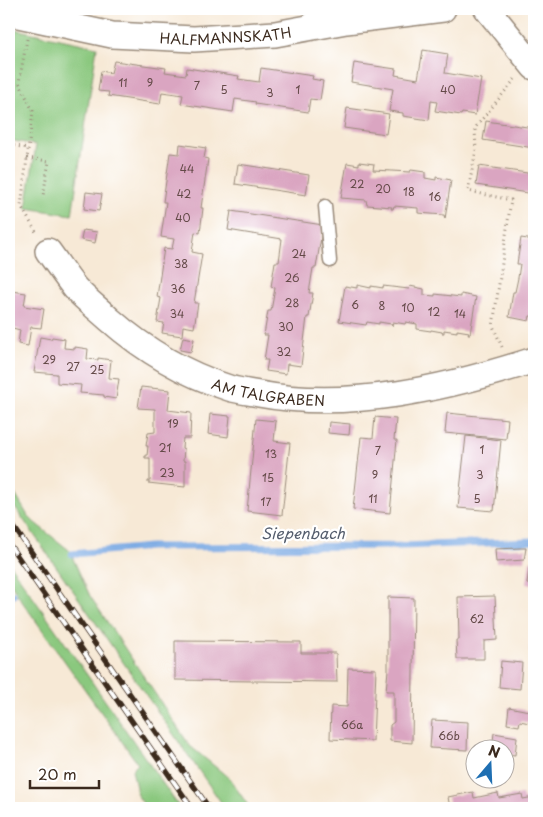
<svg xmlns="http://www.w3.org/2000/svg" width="543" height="817" font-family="'Playpen Sans',sans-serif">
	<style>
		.green { fill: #8ac87e; stroke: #62794e }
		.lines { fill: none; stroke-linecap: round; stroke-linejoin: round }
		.stream { stroke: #79a9e3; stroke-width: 7 }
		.building { fill: #daa5c1 }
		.service-casing { stroke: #998a7a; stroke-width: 15 }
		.minor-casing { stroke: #998a7a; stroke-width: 28 }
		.path { stroke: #998a7a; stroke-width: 3; stroke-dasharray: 1 4; stroke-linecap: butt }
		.service { stroke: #fff; stroke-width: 12 }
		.minor { stroke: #fff; stroke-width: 25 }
		.rail-casing { stroke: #3b2a1e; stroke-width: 5.5 }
		.rail { stroke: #fff; stroke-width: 4; stroke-dasharray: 11; stroke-linecap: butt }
		.labels { text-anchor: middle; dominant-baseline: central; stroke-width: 4.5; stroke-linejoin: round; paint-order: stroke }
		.number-label { font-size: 11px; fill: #634947 }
		.street-label { font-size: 14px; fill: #3b2a1e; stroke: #fff }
		.water-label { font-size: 15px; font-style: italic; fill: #545d6d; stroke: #fff }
	</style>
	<rect width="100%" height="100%" fill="#fff"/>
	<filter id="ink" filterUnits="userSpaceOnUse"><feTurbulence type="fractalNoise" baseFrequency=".02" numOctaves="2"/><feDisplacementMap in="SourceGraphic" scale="10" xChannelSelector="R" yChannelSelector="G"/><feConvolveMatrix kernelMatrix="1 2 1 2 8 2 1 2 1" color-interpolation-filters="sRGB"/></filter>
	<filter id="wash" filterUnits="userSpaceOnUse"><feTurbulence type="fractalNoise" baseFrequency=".0096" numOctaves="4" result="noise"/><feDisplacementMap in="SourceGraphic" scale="20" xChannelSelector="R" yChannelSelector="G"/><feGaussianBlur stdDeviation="1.12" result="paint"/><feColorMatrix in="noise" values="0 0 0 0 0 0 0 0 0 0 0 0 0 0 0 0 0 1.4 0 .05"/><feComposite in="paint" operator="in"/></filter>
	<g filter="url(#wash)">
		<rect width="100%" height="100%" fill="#f7e9d6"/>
		<path class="green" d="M9 28 97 47 72 215 26 208 36 145 9 140Z
			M9 484 28 516 35 523 69 550 90 596 190 746 229 778 250 808H225L9 499Z
			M9 563 23 583 180 808H146L138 796 132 770 138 764 21 600 9 580Z"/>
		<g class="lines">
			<path class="stream" d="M72 554 150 547 402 546 534 541
				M9 595H13"/>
		</g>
		<g id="blocks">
			<path class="building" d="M423 50 448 54 445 73 481 79 475 115 462 113 461 115 435 111 437 102 431 101 429 120 403 116V113L389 111 393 89 351 82 354 63 396 69 395 75 418 79Z
				M114 61 166 68 165 72 186 75 187 68 239 76 238 79 259 82 261 68 313 76 312 79 323 81 320 100 310 99 308 112 255 104 256 102 235 99 233 112 181 104 183 95 162 92 160 104 108 96 109 92 98 91 101 71 111 73Z
				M347 108 389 114 386 134 344 128Z
				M486 121 534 128V148L483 140Z
				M180 144 206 148 204 158 208 159 201 208H203L200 233 195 232 192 252 202 254 194 303H198L194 328 183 326 182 336 162 333 164 323 157 322 161 298 157 297 164 248 172 249 174 239 161 237 166 202H163L170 153 179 154Z
				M359 162 374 164 373 170 410 172 411 170 425 172V178L436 180V177L451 180 445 219 444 215 418 213V208L394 206 393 209H391L392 207 367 205 366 200 341 198 347 163 359 165Z
				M238 164 309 175 306 195 235 184Z
				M479 166 534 174V194L476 185Z
				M86 192 102 194 99 211 84 209Z
				M231 211 323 225 316 268H313L309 293H313L309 317H307L301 366 287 364 286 374 266 371 268 360H264L268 335H264L268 311H271L275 288 271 287 275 262H279L282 239 228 230Z
				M533 221H534V235L531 234Z
				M83 230 97 232 95 243 81 240Z
				M521 238 534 240V316H530L529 321 509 317 513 292H515L518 278 520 264H517Z
				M357 285 371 288V286L383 288V286L409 289 410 286 424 289V295L435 296V294L461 297V294L476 297 470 334H468L469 332 457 330V332L444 330V333H442V332L431 330V331L417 329V324L406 322 405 324 393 322 392 326 391 324 379 322V324L367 322 366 325 339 321 345 286 357 288Z
				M12 291 26 293 24 306 44 309 41 328 31 327 28 346 18 344 20 330 9 327V293H12Z
				M40 337 51 339 52 337 65 339 64 348 75 349V347L88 349 87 359 98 360V358L111 360 109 378 119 379 116 399 104 397V395L80 393 81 385 57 383V374L34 372Z
				M183 337 194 339 191 352 180 350Z
				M141 387 170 390 168 410 191 413 190 438H183L182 448 184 449 183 461H185V487L148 483V481H150V458H145V456H147L148 446H146L148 433 155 432V409L138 408Z
				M447 413 508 419 506 439 445 433Z
				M210 414 230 416 228 437 208 434Z
				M375 417 396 419 394 440H397L390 513 353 509 361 437 373 438Z
				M256 419 276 421 274 441 290 443 282 515 247 511Z
				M329 422 350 424 349 435 328 433Z
				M466 436 501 440 494 511 458 508Z
				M520 548H526L524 560 496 562 495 549Z
				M530 561 534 562V585L527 584Z
				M495 596 497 640 484 641V659H457L456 640H459L458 597Z
				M388 597 414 598 412 743 390 741V725L394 722V691H386L388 670Z
				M533 627H534V652H529Z
				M175 641 301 642V653H336L337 682 175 680Z
				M501 661 522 663 520 689 499 687Z
				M348 668 376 669 373 741 330 739 331 706 347 707Z
				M509 707 534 712V724L520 721 519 726 507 724Z
				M432 720 468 722 467 750 430 748Z
				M533 724H534V741L531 740Z
				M494 733 517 737 515 755 506 754V750H492Z
				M473 792 474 798 498 793 499 798 522 794 523 799 534 797V808H450L448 797Z"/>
		</g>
	</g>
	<g filter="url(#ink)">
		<use href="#blocks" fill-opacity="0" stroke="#998a7a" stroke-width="1"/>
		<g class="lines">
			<g class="service-casing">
				<path id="service" d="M311 9 312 27
					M325 206 330 261"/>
			</g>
			<g class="minor-casing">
				<g id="minor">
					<path d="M487 9 534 67"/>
					<path id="s1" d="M9 13 112 35 194 39 275 34 346 21 443 9"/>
					<path id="s2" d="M48 251C57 263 65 276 75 288 85 299 98 309 109 319 143 349 185 374 229 388 239 391 249 392 259 394 349 411 448 388 534 360"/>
				</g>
			</g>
			<path class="path" d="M27 39 19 82 33 111 21 206 36 232
				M9 145 28 148
				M27 158 49 161 43 196
				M502 347 493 326 511 200 468 191 476 150 475 128 515 79"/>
			<use href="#service" class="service"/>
			<use href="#minor" class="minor"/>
			<g class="rail-casing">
				<path id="rail" d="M9 520 209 808
					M9 544 192 808"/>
			</g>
			<use href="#rail" class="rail"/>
		</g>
	</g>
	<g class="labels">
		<g class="number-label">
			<text x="123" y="82">11</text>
			<text x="150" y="82">9</text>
			<text x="197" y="85">7</text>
			<text x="224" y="89">5</text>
			<text x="298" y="89">1</text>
			<text x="448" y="89">40</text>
			<text x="270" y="92">3</text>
			<text x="187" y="168">44</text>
			<text x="357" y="183">22</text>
			<text x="383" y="188">20</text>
			<text x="409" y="191">18</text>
			<text x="184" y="193">42</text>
			<text x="435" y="196">16</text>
			<text x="183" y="217">40</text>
			<text x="299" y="253">24</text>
			<text x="181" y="263">38</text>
			<text x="292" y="277">26</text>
			<text x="178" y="288">36</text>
			<text x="292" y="302">28</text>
			<text x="355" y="304">6</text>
			<text x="382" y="305">8</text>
			<text x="408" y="307">10</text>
			<text x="434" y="311">12</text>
			<text x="177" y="313">34</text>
			<text x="460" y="313">14</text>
			<text x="286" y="326">30</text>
			<text x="284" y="351">32</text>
			<text x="49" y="359">29</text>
			<text x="73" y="366">27</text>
			<text x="97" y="369">25</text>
			<text x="173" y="423">19</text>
			<text x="165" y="447">21</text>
			<text x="482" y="449">1</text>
			<text x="378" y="450">7</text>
			<text x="271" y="453">13</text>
			<text x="167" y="472">23</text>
			<text x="375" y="474">9</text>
			<text x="480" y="474">3</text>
			<text x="268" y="477">15</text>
			<text x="373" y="498">11</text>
			<text x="477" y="498">5</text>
			<text x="266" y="501">17</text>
			<text x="477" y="618">62</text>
			<text x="352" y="724">66a</text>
			<text x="449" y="735">66b</text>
		</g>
		<g class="street-label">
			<text stroke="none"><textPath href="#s1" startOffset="219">HALFMANNSKATH</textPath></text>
			<text stroke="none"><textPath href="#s2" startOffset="271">AM TALGRABEN</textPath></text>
		</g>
		<g class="water-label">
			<text x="303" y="532">Siepenbach</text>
		</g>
	</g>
	<rect width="543" height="817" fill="none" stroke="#fff" stroke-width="30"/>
	<g transform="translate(490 764) rotate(19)"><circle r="24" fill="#ffffff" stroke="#b1aaa5"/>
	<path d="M0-4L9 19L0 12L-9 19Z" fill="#1f6fb2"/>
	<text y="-8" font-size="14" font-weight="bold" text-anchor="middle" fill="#3b2a1e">N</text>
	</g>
	<path d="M30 780v8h69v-8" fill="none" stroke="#3b2a1e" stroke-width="2.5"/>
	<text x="38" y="780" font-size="15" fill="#3b2a1e" stroke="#ffffff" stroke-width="4" paint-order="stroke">20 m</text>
</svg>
